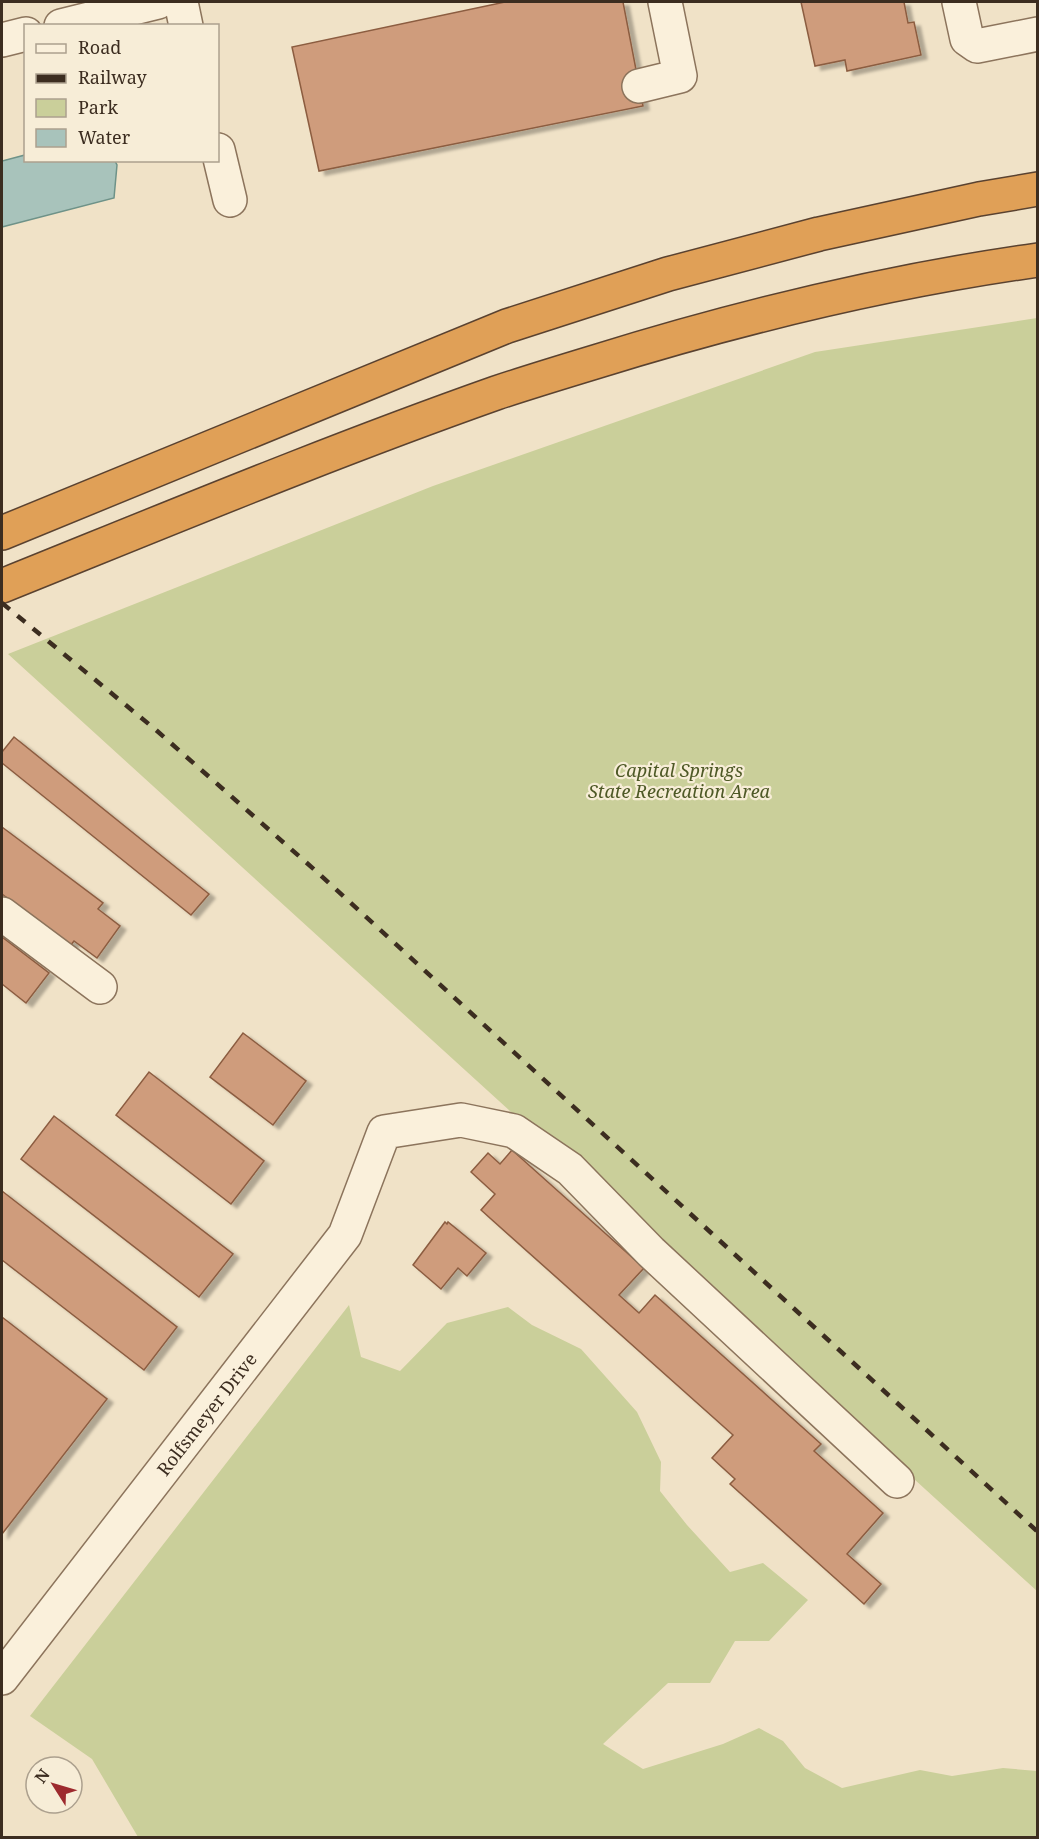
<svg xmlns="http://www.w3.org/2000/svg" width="1039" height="1839" font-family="'Noto Serif',serif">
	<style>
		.green { fill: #cacf9a }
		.water { fill: #a8c3bb; stroke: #6e9288; stroke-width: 1.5 }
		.building { fill: #cf9c7c; stroke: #8c5d41; stroke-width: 1.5; filter: url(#shadow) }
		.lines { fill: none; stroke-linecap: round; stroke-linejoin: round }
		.minor-casing { stroke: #8c745c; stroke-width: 36 }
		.highway-casing { stroke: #5a4230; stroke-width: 36 }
		.minor { stroke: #faf0db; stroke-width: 33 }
		.highway { stroke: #e0a057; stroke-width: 33 }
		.rail { stroke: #3c2d20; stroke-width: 4.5; stroke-dasharray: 10 10; stroke-linecap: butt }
		.labels { text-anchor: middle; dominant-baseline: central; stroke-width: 4.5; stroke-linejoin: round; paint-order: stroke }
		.park-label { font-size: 18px; font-style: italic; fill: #4e5926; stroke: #f7edd7 }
		.street-label { font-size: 18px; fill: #3c2d20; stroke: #f7edd7 }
	</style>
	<defs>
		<filter id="shadow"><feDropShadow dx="6" dy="4" stdDeviation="1.5" flood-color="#0004"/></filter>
	</defs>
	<rect width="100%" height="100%" fill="#f0e2c7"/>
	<path class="green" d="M1037 318V1591L8 654 433 486 815 352Z
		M349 1305 361 1357 400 1371 447 1323 508 1307 532 1325 581 1349 637 1412 661 1462 660 1491 687 1525 730 1572 763 1563 808 1600 769 1641H735L710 1683H668L603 1744 643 1769 723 1744 759 1728 783 1741 805 1768 842 1788 920 1770 952 1776 1003 1768 1037 1771V1837H138L92 1759 30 1716Z"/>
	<path class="water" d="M25 155 26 160 115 161 117 165 114 198 2 227V161Z"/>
	<path class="building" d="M505 2H623L643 106 319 171 292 47Z
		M801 2H904L908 23 914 22 921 55 847 71 845 60 815 66Z
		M14 737 209 894 191 915 2 763V752Z
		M2 827 103 903 98 909 120 926 97 958 74 941 70 946 2 894Z
		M2 937 49 973 26 1003 2 984Z
		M243 1033 306 1081 273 1125 210 1077Z
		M149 1072 264 1161 231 1204 116 1115Z
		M54 1116 233 1254 199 1297 21 1159Z
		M512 1150 644 1268 619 1295 639 1313 655 1295 821 1444 814 1451 883 1513 847 1554 881 1584 864 1604 730 1484 735 1479 712 1458 733 1435 481 1210 495 1194 471 1172 488 1153 500 1164Z
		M2 1191 177 1327 144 1370 2 1260Z
		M445 1222 447 1224 448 1222 486 1253 467 1276 458 1268 441 1289 413 1265Z
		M2 1317 107 1399 2 1534Z"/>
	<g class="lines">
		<g class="minor-casing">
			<g id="minor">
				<path d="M181 2 186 26"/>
				<path d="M959 2 967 39 977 46 1038 34"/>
				<path d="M61 26 158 2"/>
				<path d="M2 40 26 34"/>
				<path d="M639 86 680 76 665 2"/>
				<path d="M218 150 230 200"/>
				<path d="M2 914 100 987"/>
				<path id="s1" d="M2 1678 345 1235 384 1132 461 1120 514 1131 570 1169 651 1252 897 1481"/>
			</g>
		</g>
		<g class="highway-casing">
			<path id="highway" d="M2 533 507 326 668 274 819 234 979 199 1038 189
				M2 586C166 520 329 452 496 393 529 382 562 372 595 362 740 317 888 281 1038 260"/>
		</g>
		<use href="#minor" class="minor"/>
		<use href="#highway" class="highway"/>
		<path class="rail" d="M2 603 156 730 317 872 1038 1532"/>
	</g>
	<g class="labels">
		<g class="park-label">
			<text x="679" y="770">Capital Springs<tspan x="679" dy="21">State Recreation Area</tspan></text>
		</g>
		<g class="street-label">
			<text stroke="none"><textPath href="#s1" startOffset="334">Rolfsmeyer Drive</textPath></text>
		</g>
	</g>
	<rect width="1039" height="1839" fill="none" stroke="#3c2d20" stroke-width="6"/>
	<rect x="24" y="24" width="195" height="138" fill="#f7edd7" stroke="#aca08e" stroke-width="1.5"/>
	<rect x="36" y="44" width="30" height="9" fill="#faf0db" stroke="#aca08e" stroke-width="1.5"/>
	<text x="78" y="54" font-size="18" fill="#3c2d20">Road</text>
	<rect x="36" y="74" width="30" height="9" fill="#3c2d20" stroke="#aca08e" stroke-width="1.5"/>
	<text x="78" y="84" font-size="18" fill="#3c2d20">Railway</text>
	<rect x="36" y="99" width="30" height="18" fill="#cacf9a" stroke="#aca08e" stroke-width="1.5"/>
	<text x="78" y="114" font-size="18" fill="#3c2d20">Park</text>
	<rect x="36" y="129" width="30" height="18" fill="#a8c3bb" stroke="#aca08e" stroke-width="1.5"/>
	<text x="78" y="144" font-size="18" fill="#3c2d20">Water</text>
	<g transform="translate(54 1785) rotate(307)"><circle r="28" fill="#f7edd7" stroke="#aca08e" stroke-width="1.5"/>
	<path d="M0-4.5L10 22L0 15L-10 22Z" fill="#9d2a2e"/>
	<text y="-9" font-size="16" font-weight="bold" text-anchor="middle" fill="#3c2d20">N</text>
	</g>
</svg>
